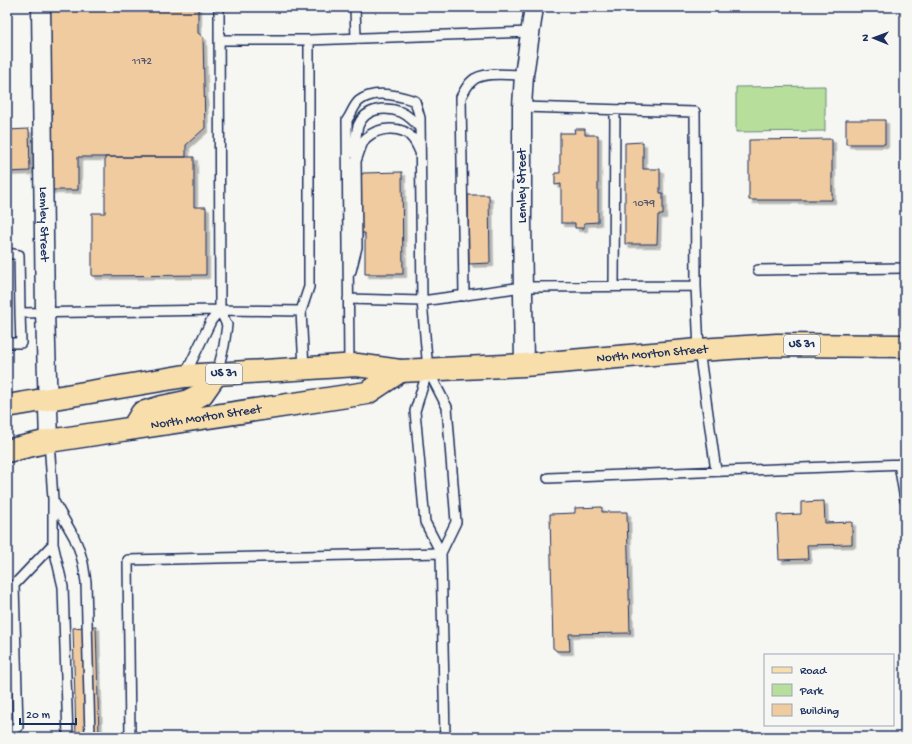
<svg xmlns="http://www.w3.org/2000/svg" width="912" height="744" font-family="'Gochi Hand',sans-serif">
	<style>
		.green { fill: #b7df9b; stroke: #69877c }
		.building { fill: #f0cba0; stroke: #1b2f5e; filter: url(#shadow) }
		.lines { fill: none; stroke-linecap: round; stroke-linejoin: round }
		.service-casing { stroke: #1b2f5e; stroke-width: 12 }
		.minor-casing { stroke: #1b2f5e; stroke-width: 21 }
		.primary-casing { stroke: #1b2f5e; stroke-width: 25 }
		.service { stroke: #f6f6f2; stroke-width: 9 }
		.minor { stroke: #f6f6f2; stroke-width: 18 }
		.primary { stroke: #f8deab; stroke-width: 22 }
		.labels { text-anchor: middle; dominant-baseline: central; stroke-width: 4; stroke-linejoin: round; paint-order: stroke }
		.number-label { font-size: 11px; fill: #50566e }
		.shield { fill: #f6f6f2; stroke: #5d6b8a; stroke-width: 1 }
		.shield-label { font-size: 12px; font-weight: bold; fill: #1b2f5e }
		.street-label { font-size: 13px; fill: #1b2f5e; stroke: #f6f6f2 }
	</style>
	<defs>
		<filter id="shadow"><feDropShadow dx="3.5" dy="3.5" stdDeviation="0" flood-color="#0004"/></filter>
	</defs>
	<rect width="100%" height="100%" fill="#f6f6f2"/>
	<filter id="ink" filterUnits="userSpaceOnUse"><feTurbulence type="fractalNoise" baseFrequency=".025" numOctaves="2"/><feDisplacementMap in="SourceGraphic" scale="8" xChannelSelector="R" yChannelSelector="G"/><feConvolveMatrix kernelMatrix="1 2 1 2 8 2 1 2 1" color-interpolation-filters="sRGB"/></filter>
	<g filter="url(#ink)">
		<path class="green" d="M825 86V131L736 132V87Z"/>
		<path class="building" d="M49 7H198V33L203 37 205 128 186 145V157H78V190H49Z
			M846 120H885V144H846Z
			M29 129 30 171 7 172V130Z
			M574 129H585V135H598V222L584 223V228H575V223H561V184L555 185V173H560V133H575Z
			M832 139V200H749V140Z
			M643 142V169H660V193H663V215H658L657 244H625V143Z
			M905 151V174H902V152Z
			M105 157H194V207H206V275L92 276V213H105Z
			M402 172 403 274H365V233H360L359 174H363V173Z
			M468 195H489L490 263 469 264Z
			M824 501 825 523 852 522V544L807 545 808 559 779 560 777 515 801 514V502Z
			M602 507V512H627L630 633 569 634 570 651H557L553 648 550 514 575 513V508Z
			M96 626 99 737H76L73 628Z"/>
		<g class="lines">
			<g class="service-casing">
				<path id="service" d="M355 7 356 38
					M219 40H309
					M522 107 695 112 696 286 699 350 716 471
					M356 155C356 145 355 135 358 126 365 108 385 106 401 112 409 116 415 122 420 128
					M7 253 19 255 20 313 220 310 301 311 304 368
					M758 270 905 268
					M351 271 357 247 356 161C359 154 361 143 366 138 378 127 402 125 412 138 416 142 418 148 420 152
					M614 286 615 110
					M464 296 461 97C464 92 467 85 472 81 482 71 511 75 524 75
					M348 299 422 301 523 287 696 286
					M301 311 309 287V40L530 32
					M7 343H21L20 313
					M349 365 347 120C351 115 354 105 359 101 374 89 398 95 415 101L420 118 422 301 428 370 447 407 456 522 441 553
					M428 370 415 411 425 522 441 553 445 737
					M217 373 224 346 227 325 220 310 219 7
					M185 375 211 321 220 310
					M899 464 905 500
					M548 478 905 464
					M53 500 74 537 79 549 83 563 86 582 90 737
					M53 544 63 587 68 737
					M7 732 18 727 14 585 53 544V499L49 441
					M130 737 128 560 441 553"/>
			</g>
			<g class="minor-casing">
				<g id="minor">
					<path id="s1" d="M41 7 45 312 49 441"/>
					<path d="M524 365 522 220V107L524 75 534 7"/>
				</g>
			</g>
			<g class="primary-casing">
				<g id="primary">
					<path id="s2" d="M7 406 185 376 357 365 400 371 524 365 699 350 777 345 905 346"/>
					<path d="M133 428 142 413 162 407 186 402 202 394 216 374"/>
					<path id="s3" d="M7 451 49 441 367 393 400 371"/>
				</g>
			</g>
			<use href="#service" class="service"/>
			<use href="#minor" class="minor"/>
			<use href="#primary" class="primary"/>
		</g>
	</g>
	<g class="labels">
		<g class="number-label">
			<text x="142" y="62">1172</text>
			<text x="644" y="204">1079</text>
		</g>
		<g class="shield">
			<rect x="784" y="335" width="36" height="20" rx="3"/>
			<rect x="206" y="364" width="36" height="20" rx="3"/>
		</g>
		<g class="shield-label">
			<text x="802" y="345">US 31</text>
			<text x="224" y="374">US 31</text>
		</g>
		<g class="street-label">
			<text transform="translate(522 186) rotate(-90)">Lemley Street</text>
			<text stroke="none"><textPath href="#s1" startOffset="217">Lemley Street</textPath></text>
			<text stroke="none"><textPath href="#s2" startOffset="649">North Morton Street</textPath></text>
			<text stroke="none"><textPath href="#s3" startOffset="202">North Morton Street</textPath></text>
		</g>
	</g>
	<rect width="912" height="744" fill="none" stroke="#f6f6f2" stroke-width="24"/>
	<rect x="12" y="12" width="888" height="720" fill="none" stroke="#1b2f5e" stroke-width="1.5" filter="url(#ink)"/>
	<rect x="764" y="654" width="130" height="72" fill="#f6f6f2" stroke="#9ea6b7"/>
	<rect x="772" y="667" width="20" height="6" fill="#f8deab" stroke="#9ea6b7"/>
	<text x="800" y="674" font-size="12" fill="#1b2f5e">Road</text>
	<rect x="772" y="684" width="20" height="12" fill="#b7df9b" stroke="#9ea6b7"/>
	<text x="800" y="694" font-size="12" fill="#1b2f5e">Park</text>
	<rect x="772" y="704" width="20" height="12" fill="#f0cba0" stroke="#9ea6b7"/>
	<text x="800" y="714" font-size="12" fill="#1b2f5e">Building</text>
	<g transform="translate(874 38) rotate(271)" stroke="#f6f6f2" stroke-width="3" paint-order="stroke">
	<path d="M0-3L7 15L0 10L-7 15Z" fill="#1b2f5e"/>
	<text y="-6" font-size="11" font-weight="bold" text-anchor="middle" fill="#1b2f5e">N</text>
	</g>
	<path d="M20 718v6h56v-6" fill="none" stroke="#1b2f5e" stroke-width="2"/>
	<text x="26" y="718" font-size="12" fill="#1b2f5e" stroke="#f6f6f2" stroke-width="3" paint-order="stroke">20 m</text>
</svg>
